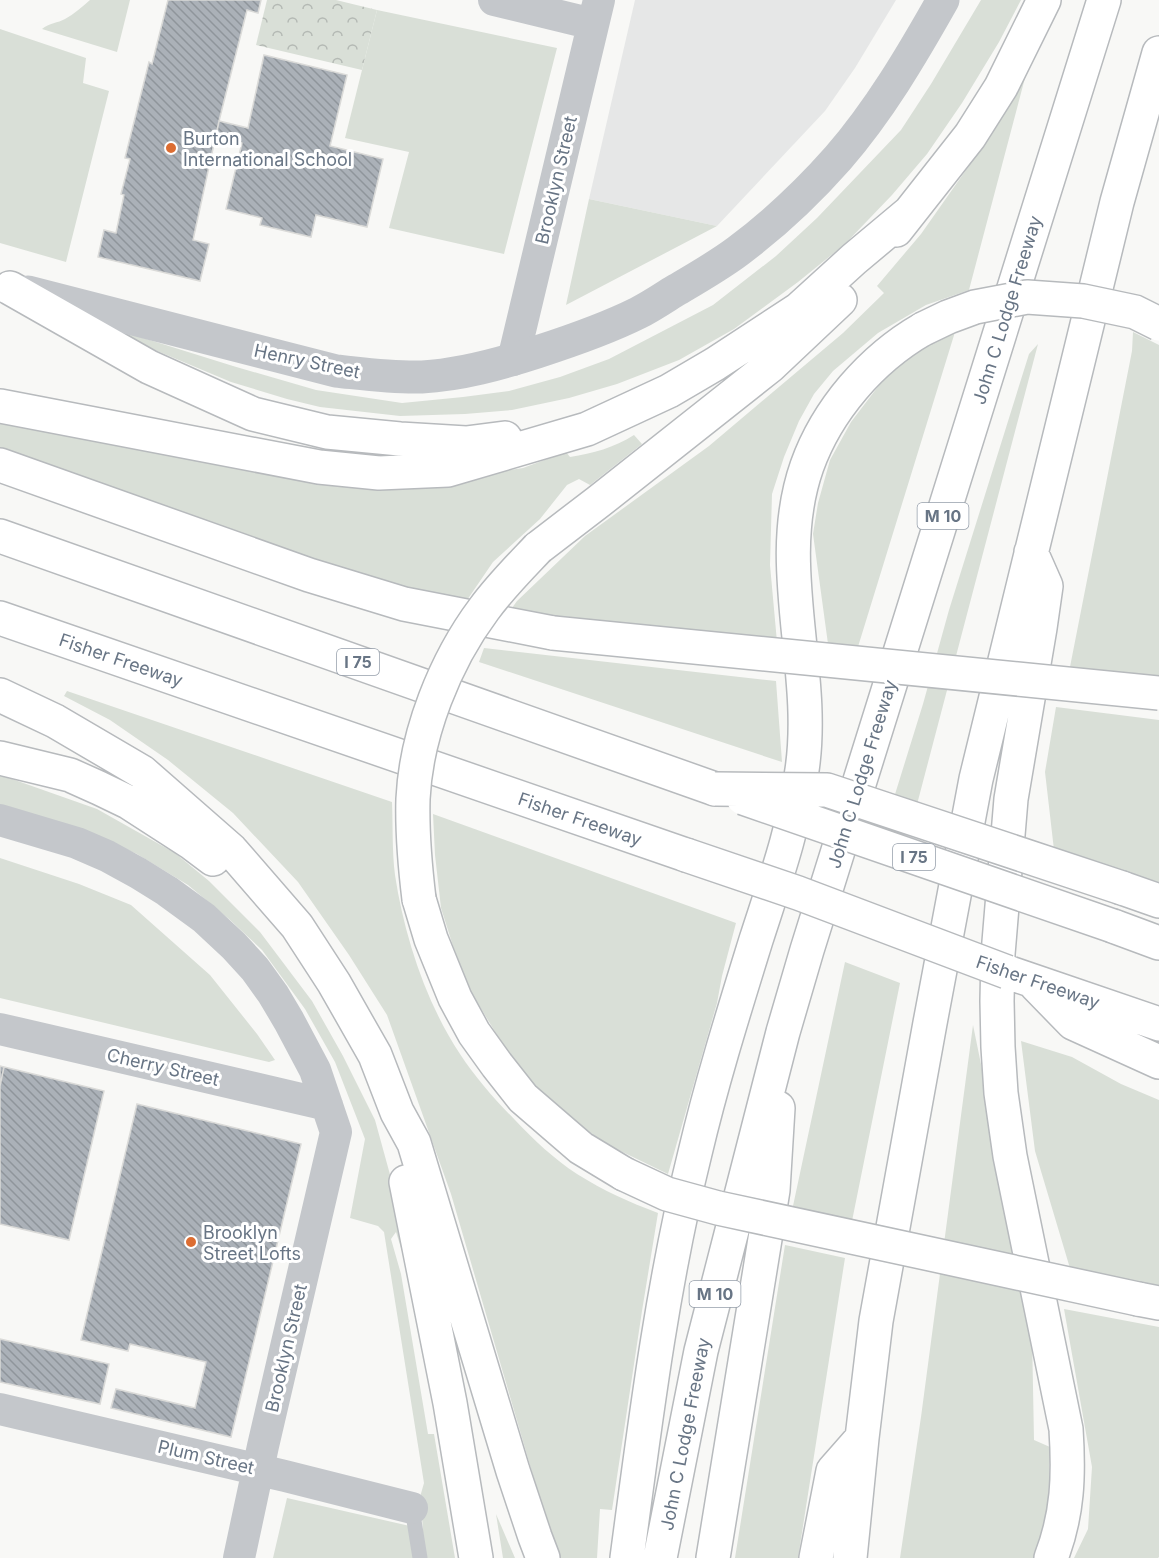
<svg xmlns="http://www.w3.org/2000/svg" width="1159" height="1558" font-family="Inter,sans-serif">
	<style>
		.built { fill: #e6e7e7 }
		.green { fill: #d9dfd7 }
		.forest { fill: url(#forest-crowns) }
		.building { fill: url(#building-back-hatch); stroke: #dadad8; stroke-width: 1.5 }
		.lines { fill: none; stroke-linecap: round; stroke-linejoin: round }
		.motorway-casing { stroke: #b7babd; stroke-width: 36 }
		.service { stroke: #c4c7cb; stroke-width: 15 }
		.minor { stroke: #c4c7cb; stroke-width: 32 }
		.tertiary { stroke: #c4c7cb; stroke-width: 33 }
		.motorway { stroke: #fff; stroke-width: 33 }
		.motorway-bridge-casing { stroke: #b7babd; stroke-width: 36; stroke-linecap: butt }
		.motorway-bridge { stroke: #fff; stroke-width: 33 }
		.poi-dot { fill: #dc6d32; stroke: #fff; stroke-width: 2 }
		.labels { text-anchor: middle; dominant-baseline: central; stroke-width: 6; stroke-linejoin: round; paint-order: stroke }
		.shield { fill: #fff; stroke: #959eaa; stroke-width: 1.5 }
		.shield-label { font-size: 16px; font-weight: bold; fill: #687585 }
		.poi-label { font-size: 18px; fill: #687585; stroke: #fff; text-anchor: start }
		.street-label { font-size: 18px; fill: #687585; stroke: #fff }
	</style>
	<defs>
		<pattern id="forest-crowns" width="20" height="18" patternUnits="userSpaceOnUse" patternTransform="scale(1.5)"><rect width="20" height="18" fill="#d9dfd7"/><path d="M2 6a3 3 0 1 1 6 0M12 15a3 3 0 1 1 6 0" fill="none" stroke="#b4b9b4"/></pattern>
		<pattern id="building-back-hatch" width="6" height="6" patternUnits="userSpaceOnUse" patternTransform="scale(1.5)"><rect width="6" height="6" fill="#abb1b8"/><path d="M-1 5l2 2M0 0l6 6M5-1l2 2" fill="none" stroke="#8f959b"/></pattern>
	</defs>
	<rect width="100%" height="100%" fill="#f8f8f6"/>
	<path class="built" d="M635 0H896L855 68 825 111 717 226 589 199Z"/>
	<path class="green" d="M90 0H130L117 52 42 29C49 23 58 23 65 19 74 14 82 7 90 0Z
		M981 0H1021L999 42 962 103 927 154 892 195 845 244 798 282 734 329 679 360 617 384 569 398 512 410 465 414 400 416 320 407 287 399 231 382 124 337 108 327 233 366 316 390 402 403 463 397 509 391 560 377 609 359 713 305 776 256 817 218 901 130 931 84Z
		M377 10 557 48 504 254 389 228 409 152 345 138Z
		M0 29 86 58 83 83 109 91 66 262 0 243Z
		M1030 59 969 290 926 305 878 333 833 371 814 394 799 421 784 457 772 494 770 565 777 642 507 615 517 601 585 536 709 446 843 333 884 293 877 286 921 234 997 126Z
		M589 199 717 226 566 305Z
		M955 332 857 650 828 644 813 534 818 503 830 460 851 422 880 384 909 355Z
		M1133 332 1159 345V680L1069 672 1132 351Z
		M1038 344 915 812 892 804 923 704 949 610 1029 354Z
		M0 423 25 428 466 477 523 468 566 452 570 457C593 453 614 448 634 435L642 444 590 485 579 479 567 485 540 519 493 562 463 606 393 587 0 448Z
		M484 648 776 681 782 762 479 662Z
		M67 691 392 802C393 826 392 851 395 875 404 935 426 1003 460 1054 475 1077 495 1100 515 1120 534 1140 554 1159 577 1174 604 1191 629 1202 658 1213L642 1311 612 1510 600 1509 597 1558H557L451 1194 387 1015 349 955 298 882 233 813 168 760 110 720 64 696Z
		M1056 707 1159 720V885L1054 850 1045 772Z
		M0 776 12 779 97 809 175 853 209 881 260 932 312 1001 343 1056 375 1120 397 1200 405 1261 396 1232 391 1239 401 1274 428 1434H434L455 1558H273L287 1498 423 1529 420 1497 424 1483 384 1232 378 1226 350 1218 365 1139 335 1062 305 1009 262 950 229 919 188 885 137 854 85 831 0 805Z
		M433 814 736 923 722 976 717 1003 668 1174 606 1144 569 1117 530 1083 497 1035 471 992 453 946 441 908 435 855Z
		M0 858 79 884 131 905 210 975 257 1034 275 1060 269 1062 0 998Z
		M845 962 900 983 852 1221 793 1206Z
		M973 1025 1014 1226 1032 1334 1034 1440 1050 1447 1048 1513 1034 1558H900L921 1417Z
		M1021 1041 1072 1057 1121 1084 1159 1100V1292L1072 1275 1035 1151Z
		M785 1245 845 1258 798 1558H735Z
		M1064 1309 1159 1327V1557L1158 1558H1074L1088 1529 1092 1467Z
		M496 1514 515 1558H503Z"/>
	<path class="forest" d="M267 0H336L377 10 362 70 256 45Z"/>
	<path class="building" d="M168 0H261L258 13 247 10 219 121 193 240 209 244 200 281 98 257 104 230 116 233 124 195 121 194 130 159 125 158 149 62 152 64Z
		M264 55 347 75 330 146 383 159 367 227 316 215 311 237 260 225 262 218 226 209 242 143 216 137 219 121 248 128Z
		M0 1066 4 1067 0 1086Z
		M4 1067 104 1091 69 1240 0 1224V1086Z
		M137 1104 301 1144 231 1437 111 1408 116 1389 195 1408 206 1362 130 1344 128 1351 81 1340Z
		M0 1339 109 1364 100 1404 0 1382Z"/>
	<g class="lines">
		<g class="motorway-casing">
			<path id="motorway" d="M896 230 970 136 1001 87 1044 0
				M10 288 149 367 253 414 327 432 400 439 466 443 505 438
				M0 406 319 467 379 473 448 470 587 429 669 391 715 364 799 309 854 259 909 213
				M0 465 309 575 404 604 553 633
				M0 536 715 789
				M538 548 598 502 770 366 840 300
				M1031 552 1046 586 1040 628 1011 799 998 954 997 1001 998 1047 1001 1093 1010 1156 1066 1429C1069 1475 1068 1514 1051 1558
				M0 618 686 855
				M0 695 55 721 142 772 231 850 297 926 334 983 375 1055 397 1112 414 1143 513 1471 535 1537 543 1558
				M0 758 70 775 99 788 128 802 193 844 213 859
				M1122 888 1159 901
				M419 899 431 939 455 998 474 1033 497 1065 523 1098 581 1148 624 1174
				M1113 926 1159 943
				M1007 972 1159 1024
				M1036 985 1073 1023 1159 1062
				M406 1182 450 1403 476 1558
				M1138 1299 1159 1303
				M627 1558C645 1423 662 1286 695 1153 712 1081 734 1011 756 940 774 884 794 829 802 770 817 670 772 565 807 466 827 410 871 359 923 329
				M660 1558 701 1351 783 1032 807 950 1104 0
				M713 1558 773 1190 778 1108
				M816 1558 833 1471 862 1438
				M850 1558 862 1438 876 1321 930 1023 976 779 1117 202 1159 53"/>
		</g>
		<path class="service" d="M412 1508 420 1558"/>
		<path class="minor" d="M494 0 593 24
			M513 360 599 0
			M0 820 77 843 107 856 138 873 167 891 204 918 234 946 255 969 273 994 289 1021 315 1070 336 1132 263 1446 239 1558
			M0 1029 327 1105
			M0 1409 285 1476 412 1508"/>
		<path class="tertiary" d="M28 292 336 371C365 374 393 378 422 377 461 375 500 364 537 352 571 341 606 329 638 313 650 307 662 299 673 292 695 279 718 266 738 251 774 224 808 192 838 158 879 111 912 55 943 0"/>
		<use href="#motorway" class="motorway"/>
		<g class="motorway-bridge-casing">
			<path id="motorway-bridge" d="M923 329 948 317 975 307 1027 297 1083 301 1135 312 1159 324
				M553 633 1159 693
				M715 789 827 790 1122 888
				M743 798 1113 926
				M686 855 798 893 1007 972
				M419 899C415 866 412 833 413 799 416 734 445 661 484 609 500 587 519 568 538 548
				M624 1174 667 1194 718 1208 1138 1299"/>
		</g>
		<use href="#motorway-bridge" class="motorway-bridge"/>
	</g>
	<g class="poi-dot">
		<circle cx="171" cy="148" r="6"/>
		<circle cx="191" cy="1242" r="6"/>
	</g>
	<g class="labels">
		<g class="shield">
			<rect x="917.5" y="503" width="51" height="26" rx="4.5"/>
			<rect x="337" y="649" width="42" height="26" rx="4.5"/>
			<rect x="893" y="844" width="42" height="26" rx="4.5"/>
			<rect x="689.5" y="1281" width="51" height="26" rx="4.5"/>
		</g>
		<g class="shield-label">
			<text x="943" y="516">M 10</text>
			<text x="358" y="662">I 75</text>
			<text x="914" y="857">I 75</text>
			<text x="715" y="1294">M 10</text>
		</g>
		<g class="poi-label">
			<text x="183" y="138">Burton<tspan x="183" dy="21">International School</tspan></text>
			<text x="203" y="1232">Brooklyn<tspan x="203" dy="21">Street Lofts</tspan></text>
		</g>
		<g class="street-label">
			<text transform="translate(556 180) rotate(-77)">Brooklyn Street</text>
			<text transform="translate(1007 310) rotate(-73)">John C Lodge Freeway</text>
			<text transform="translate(307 361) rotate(12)">Henry Street</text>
			<text transform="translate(121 660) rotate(19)">Fisher Freeway</text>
			<text transform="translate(862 774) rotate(-73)">John C Lodge Freeway</text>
			<text transform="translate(580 819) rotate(19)">Fisher Freeway</text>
			<text transform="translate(1038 982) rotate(19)">Fisher Freeway</text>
			<text transform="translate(163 1067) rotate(13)">Cherry Street</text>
			<text transform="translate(286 1348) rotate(-77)">Brooklyn Street</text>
			<text transform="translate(685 1434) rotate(-79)">John C Lodge Freeway</text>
			<text transform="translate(206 1457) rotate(13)">Plum Street</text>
		</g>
	</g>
</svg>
